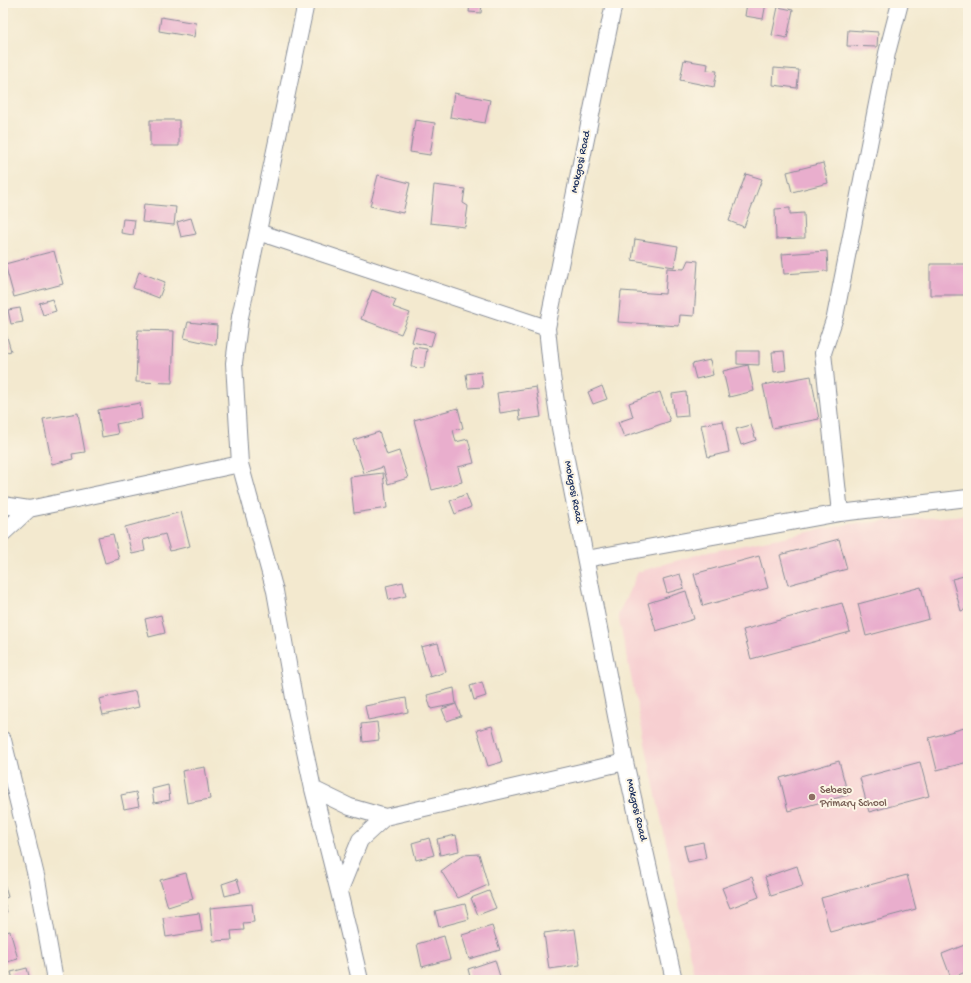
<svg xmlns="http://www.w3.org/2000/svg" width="971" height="983" font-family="'Gochi Hand',sans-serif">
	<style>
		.built { fill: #f7cfd1 }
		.building { fill: #e9aecd }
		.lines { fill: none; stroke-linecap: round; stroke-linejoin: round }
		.minor-casing { stroke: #878c96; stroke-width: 18 }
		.minor { stroke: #fff; stroke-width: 16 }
		.education-dot { fill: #8d6e63; stroke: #fcf5e5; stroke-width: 1.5 }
		.labels { text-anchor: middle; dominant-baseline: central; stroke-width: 4; stroke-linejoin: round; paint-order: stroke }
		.street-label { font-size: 11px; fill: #1b2f5e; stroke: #fcf5e5 }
		.education-label { font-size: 11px; fill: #785e54; stroke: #fcf5e5; text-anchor: start }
	</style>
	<rect width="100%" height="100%" fill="#fcf5e5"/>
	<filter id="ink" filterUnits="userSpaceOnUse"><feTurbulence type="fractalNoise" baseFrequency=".025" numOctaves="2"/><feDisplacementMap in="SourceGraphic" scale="8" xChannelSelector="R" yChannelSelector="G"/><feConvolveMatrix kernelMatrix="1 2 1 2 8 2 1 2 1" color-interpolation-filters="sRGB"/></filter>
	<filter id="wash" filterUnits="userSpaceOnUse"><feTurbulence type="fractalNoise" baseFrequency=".012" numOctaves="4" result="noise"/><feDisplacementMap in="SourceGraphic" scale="16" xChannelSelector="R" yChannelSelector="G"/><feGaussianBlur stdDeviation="0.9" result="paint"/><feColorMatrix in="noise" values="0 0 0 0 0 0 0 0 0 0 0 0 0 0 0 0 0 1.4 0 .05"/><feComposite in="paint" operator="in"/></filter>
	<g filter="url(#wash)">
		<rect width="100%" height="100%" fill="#f3e9cf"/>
		<path class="built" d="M968 515V980H695L618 615 638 572 703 553 849 524Z"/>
		<g id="blocks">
			<path class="building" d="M470 3H482L481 13 469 12Z
				M747 3H766L763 19 745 16Z
				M778 7 793 10 787 38 772 35Z
				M161 17 196 23 194 37 159 31Z
				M848 30 878 32 877 47 847 46Z
				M684 60 708 64 707 70 717 71 714 87 680 80Z
				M774 68 799 70 797 88 773 85Z
				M454 93 490 100 485 123 450 117Z
				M150 120H179V146H150Z
				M415 120 435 123 430 155 410 152Z
				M823 163 828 183 792 192 787 172Z
				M746 174 762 179 744 227 729 221Z
				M378 175 410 183 403 213 370 206Z
				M434 185 465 189 463 203 468 206 465 227 430 223Z
				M144 204 176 207 174 225 142 222Z
				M790 208V214L804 213 805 238 776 239 775 209Z
				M191 218 196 234 181 237 177 222Z
				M123 219 135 220 133 235 121 233Z
				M635 239 678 246 674 267 632 260Z
				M54 251 63 284 14 297 5 264Z
				M827 251 828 271 784 274 782 254Z
				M688 260 698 261 694 316 680 315 679 326 618 322 621 291 665 294 667 268 684 269Z
				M930 264H968V295H930Z
				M139 272 165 282 159 298 133 288Z
				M372 290 396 300 393 307 410 313 401 334 361 319Z
				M52 299 56 311 43 315 39 303Z
				M20 308 23 322 11 324 8 310Z
				M188 322 217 325 216 345 184 338Z
				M3 323 11 351 3 353Z
				M416 327 435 332 431 346 412 342Z
				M138 330 174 331 172 383 136 382Z
				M414 347 427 349 424 368 411 367Z
				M737 351H759V365L737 364Z
				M784 351 786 370 774 372 772 352Z
				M710 360 713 375 696 379 692 364Z
				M748 365 754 391 729 397 723 371Z
				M481 372 483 387 468 388 466 374Z
				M811 376 819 419 772 428 763 385Z
				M602 386 607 399 593 404 588 392Z
				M536 387 541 417 520 420 519 410 500 413 497 393Z
				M660 392 670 421 624 437 618 422 633 417 629 403Z
				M686 392 688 416 675 417 672 394Z
				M140 403 142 419 116 424 118 434 102 437 98 410Z
				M458 408 463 428 453 430 456 442 468 439 474 463 458 467 462 482 432 490 414 420Z
				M78 413 85 452 72 454 73 459 52 464 43 419Z
				M723 421 729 452 708 457 701 425Z
				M751 425 756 440 741 445 736 429Z
				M379 432 387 455 399 451 408 478 388 484 383 467 364 473 353 440Z
				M383 473 387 508 354 513 350 477Z
				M466 494 471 507 455 514 450 501Z
				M181 512 190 546 170 551 165 534 143 540 145 551 132 554 125 527Z
				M113 534 119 559 105 563 98 537Z
				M839 539 847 569 788 585 780 555Z
				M759 556 768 588 703 606 694 574Z
				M680 574 684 588 667 593 663 579Z
				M968 575V609L961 611 952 579Z
				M403 582 406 596 389 600 386 586Z
				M921 587 929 619 866 636 858 604Z
				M686 591 694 619 656 631 648 603Z
				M842 603 850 632 751 659 743 630Z
				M161 615 165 633 149 637 145 619Z
				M438 643 446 672 430 677 421 647Z
				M482 682 486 696 474 700 470 686Z
				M454 688 456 704 431 709 427 695Z
				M135 691 139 707 103 715 99 699Z
				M406 698 408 712 368 720 365 706Z
				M456 704 461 716 447 721 442 709Z
				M377 722 379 740 363 742 361 724Z
				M492 726 502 762 488 766 477 730Z
				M968 727V762L937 770 929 738Z
				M839 761 848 795 788 811 780 778Z
				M920 762 929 796 869 812 860 778Z
				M205 767 210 799 187 803 182 771Z
				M168 785 170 800 154 803 152 789Z
				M136 792 139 806 124 809 121 795Z
				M456 835 459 851 440 855 437 839Z
				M429 838 434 855 416 860 412 843Z
				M703 842 706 858 688 862 684 846Z
				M479 854 488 885 458 898 441 871 463 855Z
				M797 866 803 886 771 896 765 877Z
				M186 873 193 899 168 907 160 880Z
				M907 875 916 909 830 932 821 898Z
				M752 877 759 897 730 908 722 888Z
				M237 879 241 892 225 896 222 884Z
				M3 880 8 897 3 899 7 912 3 914Z
				M489 891 496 908 478 915 471 898Z
				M252 904 254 922 243 923 244 930 231 931 232 940 213 941 210 908Z
				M465 904 469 919 439 927 435 911Z
				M199 913 202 931 166 937 163 918Z
				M492 926 500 950 469 959 462 935Z
				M575 929 580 965 549 969 544 933Z
				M10 931 18 959 3 963V933Z
				M444 936 450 959 422 967 417 944Z
				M967 944 968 948V971L951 978 942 954Z
				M495 960 501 980H462L470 977 468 969Z
				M27 968 30 980H13L11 972Z"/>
		</g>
	</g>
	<g filter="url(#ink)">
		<use href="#blocks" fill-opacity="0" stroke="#878c96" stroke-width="1"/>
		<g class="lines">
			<g class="minor-casing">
				<path id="minor" d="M306 3 240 317 234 363 240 464 275 591 296 709 313 789 339 892 360 980
					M614 3 547 328 552 376 560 428 625 762 674 980
					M258 232 547 328
					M3 505 29 509 240 464
					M840 513 823 353 835 317 887 53 900 3
					M3 533 29 509
					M586 559 840 513 968 498
					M3 740 37 880 55 980
					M313 789 350 807 385 817 625 762
					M339 892 360 840 385 817"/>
			</g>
			<use href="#minor" class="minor"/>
		</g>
	</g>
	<circle class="education-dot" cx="812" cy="797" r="4"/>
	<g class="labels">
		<g class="street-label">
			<text transform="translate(581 162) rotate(-78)">Mokgosi Road</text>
			<text transform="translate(573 492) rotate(79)">Mokgosi Road</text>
			<text transform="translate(636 810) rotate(77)">Mokgosi Road</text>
		</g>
		<g class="education-label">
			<text x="820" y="791">Sebeso<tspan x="820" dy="13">Primary School</tspan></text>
		</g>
	</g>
	<rect width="971" height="983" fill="none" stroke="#fcf5e5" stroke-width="16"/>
</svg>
